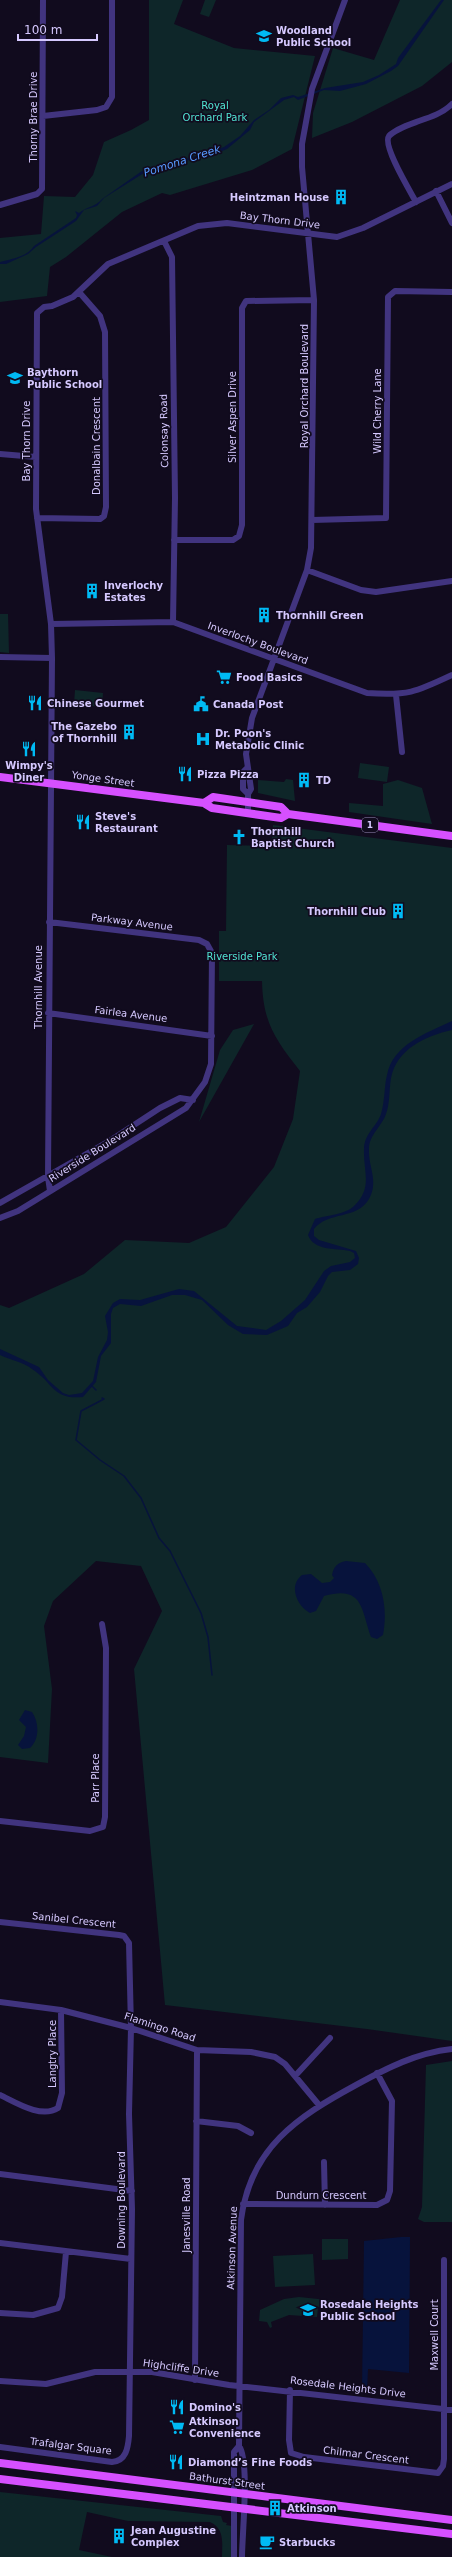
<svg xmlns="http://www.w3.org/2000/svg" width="452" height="2557" font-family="'DejaVu Sans',sans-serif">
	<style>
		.green { fill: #0e2629 }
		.water { fill: #07133c }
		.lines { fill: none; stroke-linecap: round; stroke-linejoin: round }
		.stream { stroke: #07133c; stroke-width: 1.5 }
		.minor { stroke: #41347f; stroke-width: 6 }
		.major { stroke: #d650ff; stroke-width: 8 }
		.labels { text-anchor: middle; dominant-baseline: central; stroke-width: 3.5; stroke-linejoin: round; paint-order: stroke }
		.shield { fill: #110b1e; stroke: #9b90bc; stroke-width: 1 }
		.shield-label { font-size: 9px; font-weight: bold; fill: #d6c9ff }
		.poi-label { font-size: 10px; font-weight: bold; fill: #d6c9ff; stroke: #110b1e; text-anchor: start }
		.park-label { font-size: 10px; fill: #51e3d2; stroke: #110b1e }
		.street-label { font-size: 10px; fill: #d6c9ff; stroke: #110b1e }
		.water-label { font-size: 11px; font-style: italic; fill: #579aff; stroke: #110b1e }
	</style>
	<rect width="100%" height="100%" fill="#110b1e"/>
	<path class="green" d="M149 0H183L174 24 234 48 315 56 292 149 252 170 170 195 162 193 122 212 66 257 50 267 47 296 0 302V238L41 234 44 196 75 197 93 175 104 142 131 130 149 120Z
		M205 0H216L209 17 200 14Z
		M400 0H452V62L422 86 352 122 312 138 313 113 333 48 374 60Z
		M0 614H8L9 653 0 652Z
		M75 690 103 693 102 707 74 704Z
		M360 763 389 767 387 782 358 778Z
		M286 779 293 780 295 801 258 793V780L284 782Z
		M398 780 422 788 432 824 349 812V803L383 806V784Z
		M273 825 452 848V2041L367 2029 165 2005 134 1669 162 1611 141 1566 96 1561 53 1601 44 1626 52 1689 48 1763 0 1757V1305L9 1308 84 1274 125 1240 189 1243 226 1227 274 1167 293 1119 300 1071C275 1039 263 1023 262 981H219V931H226L227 845 271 846Z
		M254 1024 199 1122 220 1050 233 1030Z
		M452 2061V2222H424L418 2219 422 2207 426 2065Z
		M322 2239H348V2259L322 2260Z
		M313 2254 315 2285 275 2287 273 2256Z
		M299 2297 337 2301 338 2310 318 2308 317 2317 289 2315 271 2322 272 2327 270 2328 267 2322 259 2321 260 2310 284 2299Z
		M0 2492 221 2516 223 2522 227 2523 226 2525 232 2526 231 2557H222C222 2543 225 2529 210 2522L128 2521 87 2512 79 2550 112 2557H0Z"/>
	<path class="water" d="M441 0H444L398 66 391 71 366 84 340 91 324 90 298 100 294 97 284 100 254 122 250 130 227 149 213 155 189 160 176 166 144 173 104 198 97 206 84 210 76 221 36 247 28 254 6 264H0V262C11 259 27 257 34 246L76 218 77 215 75 211 79 213C86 207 97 206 102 199L142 171 172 163 176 159 182 160 224 147 240 136 254 120 269 110 281 98 293 95 298 97 325 88 363 82 379 75 396 64 398 58Z
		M452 1021V1030C425 1036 397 1049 391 1078 389 1090 390 1103 386 1114 382 1126 369 1135 369 1149 368 1167 379 1181 369 1199 357 1220 328 1211 314 1229V1236L319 1240 356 1251 359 1258 358 1264 350 1270 332 1272 328 1276 320 1292 307 1307 297 1313 288 1326 267 1335 243 1334 228 1325 202 1300 185 1295H172L141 1306 120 1304 113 1308 111 1314V1343L101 1356 96 1382 83 1397C52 1400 54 1383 32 1369 23 1362 10 1360 0 1355V1349L39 1367 48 1380 63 1393 69 1395 82 1393 93 1381 98 1357 107 1340 108 1332 105 1316 113 1303 120 1299 140 1300 179 1289 194 1291 237 1326 266 1330 281 1321 305 1300 324 1271 331 1266 350 1262 355 1258 354 1253 350 1251C335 1248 314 1251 308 1235L315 1219C327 1215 346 1215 355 1205 373 1187 363 1171 364 1149 364 1134 377 1126 381 1114 385 1101 384 1087 387 1075 393 1044 427 1033 452 1021Z
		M346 1561 365 1563C383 1581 388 1609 383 1635L377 1639 371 1637C361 1610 364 1585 324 1596L316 1611 310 1613C297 1606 288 1586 302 1575L311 1574 322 1583 330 1582 334 1578 332 1575C334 1566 337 1563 346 1561Z
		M25 1710 32 1712C39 1722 40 1739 30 1748L22 1749 18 1745 24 1736 26 1727 19 1720Z
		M401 2237H410L409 2373 368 2369 367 2391H362L364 2241Z"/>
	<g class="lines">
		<path class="stream" d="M92 1386 96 1390
			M102 1398 104 1399 81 1411 76 1440 100 1460 124 1476 141 1498 159 1538 170 1551 201 1613 208 1637 212 1675"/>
		<path class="minor" d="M43 116 97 110 106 107 112 97V0
			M436 191 452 223
			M416 202C410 191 382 145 389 136 395 129 411 124 419 121 431 117 443 113 452 104
			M0 205 37 194 42 189 43 0
			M164 241 172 257 175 498 173 622
			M0 454 36 457
			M37 518 100 519 104 516 106 507 105 332 100 316 79 292
			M312 520 386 518 388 297 395 291 452 292
			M174 540H233L239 536 242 525V308L246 301 314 300
			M307 570 361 590 376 592 452 581
			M51 624 173 622 367 693C408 696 416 692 452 675
			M0 657 52 658
			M396 695 402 752
			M247 768 243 772V789L248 794
			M248 813V794L251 789 246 754 252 718 307 570 311 548 314 300 302 167V144L312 89 345 0
			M48 1013 212 1036
			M50 1191 48 1177 52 658 51 624 36 509 37 313 44 307 52 306 73 297 108 264 198 226 227 223 337 237 363 228 452 184
			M0 1203 111 1140 160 1108 180 1098 193 1100
			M0 1218 18 1211 186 1108 205 1082 211 1064 212 953 207 944 199 940 49 922
			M0 1821 90 1831 103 1827 105 1817 106 1648 102 1624
			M0 1922 119 1935 124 1936 129 1943 131 2028 129 2114 132 2209 129 2436C128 2448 126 2461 112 2462L0 2447
			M0 2002 61 2010 131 2028 197 2050 251 2052 275 2057 285 2064 319 2105
			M295 2076 330 2038
			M0 2095C15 2102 41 2119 58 2108L62 2093 61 2010
			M196 2121 238 2126 251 2133
			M324 2162 325 2205
			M0 2174 132 2191
			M243 2204 377 2205 387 2200 390 2191 392 2101 377 2073
			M0 2243 131 2259
			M0 2313 33 2315 58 2308 62 2297 66 2252
			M195 2380 197 2050
			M0 2381 46 2384 95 2372H152L229 2385 452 2410
			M290 2390 289 2440 291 2453 304 2457 438 2473 443 2466 444 2459V2260
			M234 2557V2452L239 2446
			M242 2557C242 2535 250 2461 239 2446L241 2220C250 2148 297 2117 356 2085 387 2068 416 2053 452 2049"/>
		<path class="major" d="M0 777 204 803 212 808 281 818 288 814
			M204 803 213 797 281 807 288 814 452 836
			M0 2463 452 2520
			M0 2479 452 2534"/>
	</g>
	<defs>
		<g id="school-bare" transform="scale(1.2)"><path d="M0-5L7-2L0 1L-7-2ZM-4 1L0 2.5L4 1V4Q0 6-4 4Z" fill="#00baf4" stroke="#110b1e" stroke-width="2.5" paint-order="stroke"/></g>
		<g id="building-bare" transform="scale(1.2)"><path d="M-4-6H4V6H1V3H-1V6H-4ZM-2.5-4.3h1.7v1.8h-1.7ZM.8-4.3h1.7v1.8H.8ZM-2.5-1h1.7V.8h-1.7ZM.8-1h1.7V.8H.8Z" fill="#00baf4" stroke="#110b1e" stroke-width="2.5" paint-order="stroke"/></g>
		<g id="supermarket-bare" transform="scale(1.2)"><path d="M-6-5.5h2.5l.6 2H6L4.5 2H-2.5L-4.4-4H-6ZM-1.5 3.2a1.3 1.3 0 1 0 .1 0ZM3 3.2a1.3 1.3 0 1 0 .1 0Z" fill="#00baf4" stroke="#110b1e" stroke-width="2.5" paint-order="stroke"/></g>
		<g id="restaurant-bare" transform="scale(1.2)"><path d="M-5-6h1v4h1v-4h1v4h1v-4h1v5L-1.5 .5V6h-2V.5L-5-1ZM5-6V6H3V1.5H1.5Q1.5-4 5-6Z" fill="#00baf4" stroke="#110b1e" stroke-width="2.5" paint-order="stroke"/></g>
		<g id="civic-bare" transform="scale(1.2)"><path d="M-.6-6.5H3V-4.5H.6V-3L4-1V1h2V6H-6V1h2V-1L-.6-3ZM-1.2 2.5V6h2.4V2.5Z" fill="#00baf4" stroke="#110b1e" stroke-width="2.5" paint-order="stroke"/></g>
		<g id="hospital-bare" transform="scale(1.2)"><path d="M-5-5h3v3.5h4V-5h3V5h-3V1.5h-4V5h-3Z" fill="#00baf4" stroke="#110b1e" stroke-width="2.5" paint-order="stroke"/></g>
		<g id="church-bare" transform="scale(1.2)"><path d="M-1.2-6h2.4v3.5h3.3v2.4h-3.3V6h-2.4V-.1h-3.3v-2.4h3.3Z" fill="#00baf4" stroke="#110b1e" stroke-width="2.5" paint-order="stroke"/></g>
		<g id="cafe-bare" transform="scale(1.2)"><path d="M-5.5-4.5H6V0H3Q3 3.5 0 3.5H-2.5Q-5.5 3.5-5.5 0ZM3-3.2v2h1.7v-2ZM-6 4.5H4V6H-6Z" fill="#00baf4" stroke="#110b1e" stroke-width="2.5" paint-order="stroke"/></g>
	</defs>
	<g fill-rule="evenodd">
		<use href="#school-bare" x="264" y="36"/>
		<use href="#building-bare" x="341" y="197"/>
		<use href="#school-bare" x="15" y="378"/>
		<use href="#building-bare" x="92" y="591"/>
		<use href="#building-bare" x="264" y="615"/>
		<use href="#supermarket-bare" x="224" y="677"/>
		<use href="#restaurant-bare" x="35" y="703"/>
		<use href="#civic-bare" x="201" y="704"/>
		<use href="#building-bare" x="129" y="732"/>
		<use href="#hospital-bare" x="203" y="739"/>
		<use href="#restaurant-bare" x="29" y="749"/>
		<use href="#restaurant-bare" x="185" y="774"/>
		<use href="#building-bare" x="304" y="780"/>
		<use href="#restaurant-bare" x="83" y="822"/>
		<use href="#church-bare" x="239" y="837"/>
		<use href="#building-bare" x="398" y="911"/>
		<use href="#school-bare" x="308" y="2310"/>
		<use href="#restaurant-bare" x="177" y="2407"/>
		<use href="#supermarket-bare" x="177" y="2427"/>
		<use href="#restaurant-bare" x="176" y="2462"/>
		<use href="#building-bare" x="275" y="2508"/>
		<use href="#building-bare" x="119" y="2536"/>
		<use href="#cafe-bare" x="267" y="2542"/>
	</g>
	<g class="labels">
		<rect class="shield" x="362" y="818" width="16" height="14" rx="3"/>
		<g class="shield-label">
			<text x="370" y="825">1</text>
		</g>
		<g class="poi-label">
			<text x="276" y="30">Woodland<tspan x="276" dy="12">Public School</tspan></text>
			<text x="329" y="197" text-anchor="end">Heintzman House</text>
			<text x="27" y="372">Baythorn<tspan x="27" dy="12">Public School</tspan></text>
			<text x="104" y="585">Inverlochy<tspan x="104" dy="12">Estates</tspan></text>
			<text x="276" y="615">Thornhill Green</text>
			<text x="236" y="677">Food Basics</text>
			<text x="47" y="703">Chinese Gourmet</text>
			<text x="213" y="704">Canada Post</text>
			<text x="117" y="726" text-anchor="end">The Gazebo<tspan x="117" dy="12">of Thornhill</tspan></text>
			<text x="215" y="733">Dr. Poon's<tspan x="215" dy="12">Metabolic Clinic</tspan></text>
			<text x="29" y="765" text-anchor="middle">Wimpy's<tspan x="29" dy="12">Diner</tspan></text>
			<text x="197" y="774">Pizza Pizza</text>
			<text x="316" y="780">TD</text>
			<text x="95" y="816">Steve's<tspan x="95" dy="12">Restaurant</tspan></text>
			<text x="251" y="831">Thornhill<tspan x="251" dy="12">Baptist Church</tspan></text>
			<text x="386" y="911" text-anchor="end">Thornhill Club</text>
			<text x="320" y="2304">Rosedale Heights<tspan x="320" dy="12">Public School</tspan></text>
			<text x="189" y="2407">Domino's</text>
			<text x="189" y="2421">Atkinson<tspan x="189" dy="12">Convenience</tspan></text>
			<text x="188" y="2462">Diamond’s Fine Foods</text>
			<text x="287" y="2508">Atkinson</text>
			<text x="131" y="2530">Jean Augustine<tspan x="131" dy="12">Complex</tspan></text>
			<text x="279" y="2542">Starbucks</text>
		</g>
		<g class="park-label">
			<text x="215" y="105">Royal<tspan x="215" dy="12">Orchard Park</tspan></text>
			<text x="242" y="956">Riverside Park</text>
		</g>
		<g class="street-label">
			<text transform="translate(33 117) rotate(-90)">Thorny Brae Drive</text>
			<text transform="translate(280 220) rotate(7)">Bay Thorn Drive</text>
			<text transform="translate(304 386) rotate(-90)">Royal Orchard Boulevard</text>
			<text transform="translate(377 411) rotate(-90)">Wild Cherry Lane</text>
			<text transform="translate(232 417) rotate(-90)">Silver Aspen Drive</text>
			<text transform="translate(164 431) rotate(-91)">Colonsay Road</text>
			<text transform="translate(26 441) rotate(-90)">Bay Thorn Drive</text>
			<text transform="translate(96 446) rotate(-90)">Donalbain Crescent</text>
			<text transform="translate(258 643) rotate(20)">Inverlochy Boulevard</text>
			<text transform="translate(103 779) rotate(8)">Yonge Street</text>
			<text transform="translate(132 922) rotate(7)">Parkway Avenue</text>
			<text transform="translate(38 987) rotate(-90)">Thornhill Avenue</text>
			<text transform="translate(131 1014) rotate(7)">Fairlea Avenue</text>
			<text transform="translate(92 1153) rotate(-32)">Riverside Boulevard</text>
			<text transform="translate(95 1778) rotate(-90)">Parr Place</text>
			<text transform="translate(74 1920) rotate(6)">Sanibel Crescent</text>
			<text transform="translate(160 2027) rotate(18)">Flamingo Road</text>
			<text transform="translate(52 2054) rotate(-90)">Langtry Place</text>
			<text x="321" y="2195">Dundurn Crescent</text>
			<text transform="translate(121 2200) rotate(-90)">Downing Boulevard</text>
			<text transform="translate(186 2215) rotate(-90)">Janesville Road</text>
			<text transform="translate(232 2248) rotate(-88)">Atkinson Avenue</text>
			<text transform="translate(434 2335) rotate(-90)">Maxwell Court</text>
			<text transform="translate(181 2368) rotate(8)">Highcliffe Drive</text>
			<text transform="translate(348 2387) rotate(7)">Rosedale Heights Drive</text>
			<text transform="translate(71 2446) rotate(7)">Trafalgar Square</text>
			<text transform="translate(366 2455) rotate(7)">Chilmar Crescent</text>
			<text transform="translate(227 2481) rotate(8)">Bathurst Street</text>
		</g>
		<g class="water-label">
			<text transform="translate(182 161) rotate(-18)">Pomona Creek</text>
		</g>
	</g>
	<path d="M18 34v6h79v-6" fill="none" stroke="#d6c9ff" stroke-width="2"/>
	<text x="24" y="34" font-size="12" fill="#d6c9ff" stroke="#110b1e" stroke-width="3" paint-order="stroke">100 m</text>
</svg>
